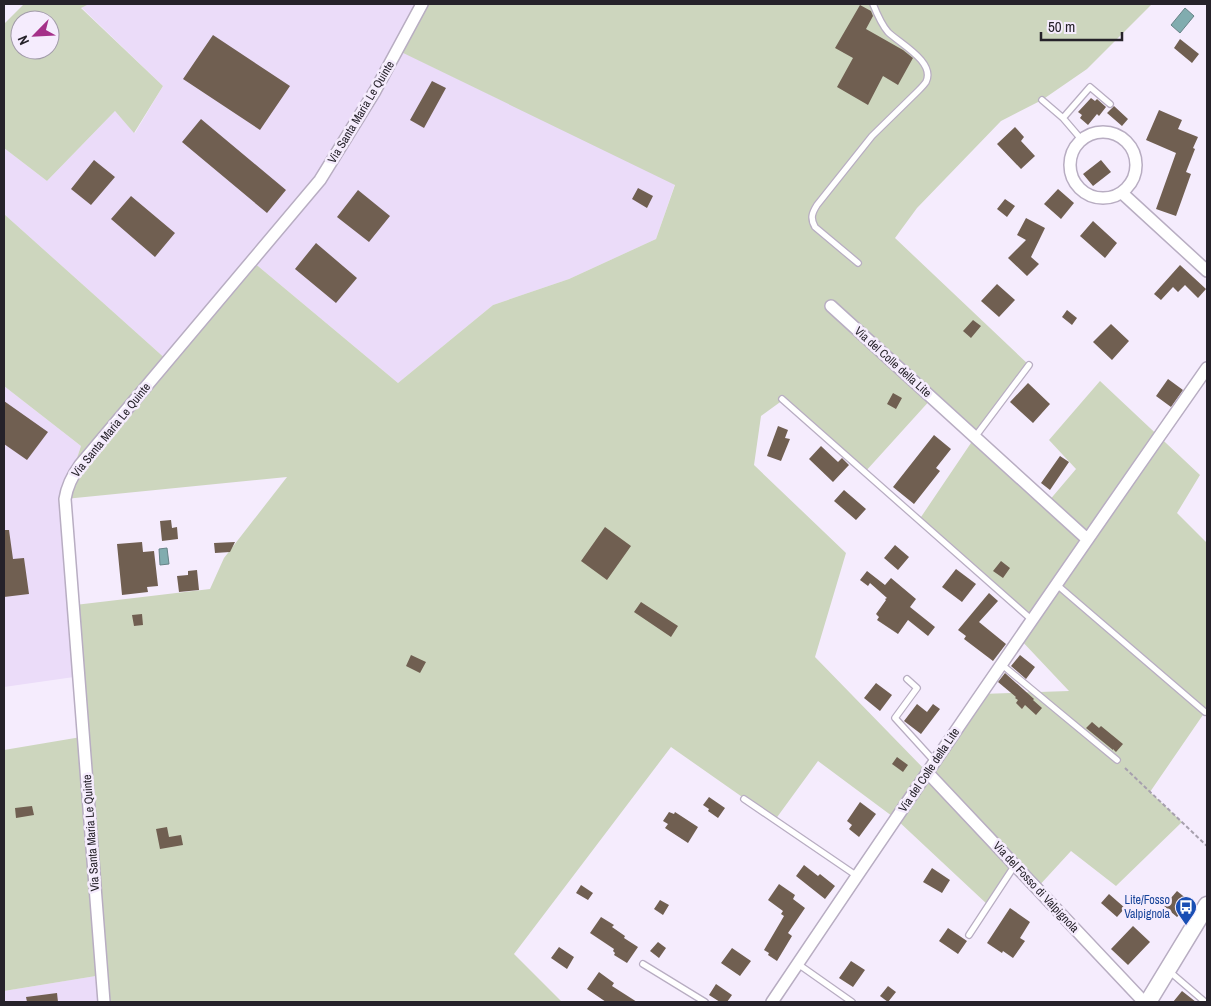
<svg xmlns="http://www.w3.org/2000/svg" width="1211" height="1006" font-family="'Archivo Narrow',sans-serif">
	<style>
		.built { fill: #ebdcf9 }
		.green { fill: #cdd6be; fill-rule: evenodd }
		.water { fill: #81acaf; stroke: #668387 }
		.building { fill: #705f51 }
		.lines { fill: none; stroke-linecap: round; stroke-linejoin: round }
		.lane-casing { stroke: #b8adc2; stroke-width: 8 }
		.street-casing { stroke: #b8adc2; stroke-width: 14 }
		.secondary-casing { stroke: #b8adc2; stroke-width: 19 }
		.path { stroke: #a7a0ae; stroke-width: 2; stroke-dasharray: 4 2.5; stroke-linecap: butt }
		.lane { stroke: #fff; stroke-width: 5.5 }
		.street { stroke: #fff; stroke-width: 11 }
		.secondary { stroke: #fff; stroke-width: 16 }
		.labels { text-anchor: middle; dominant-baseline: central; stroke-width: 5; stroke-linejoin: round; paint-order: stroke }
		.street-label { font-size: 12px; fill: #26222a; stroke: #f5ecfd }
		.transit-label { font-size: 12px; fill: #164399; stroke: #f5ecfd; text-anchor: end }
	</style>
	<rect width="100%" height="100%" fill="#f5ecfd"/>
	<path class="built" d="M89 4H422L398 50 675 184 656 239 569 279 493 305 398 383 252 261 168 361 4 214V148L47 181 115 111 135 133 163 86 81 7Z
		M4 386 81 446 65 496 81 676 4 687Z
		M102 975 104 1002H4V991Z"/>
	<path class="green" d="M24 4H89L81 8 163 86 134 133 115 111 47 181 4 148V24ZM20 20H50V50H20Z
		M422 4H1152L1087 69 1042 100 1001 121 917 208 895 238 1029 365 975 437 1048 502 1076 469 1049 440 1100 381 1200 475 1177 513 1207 543V709L1150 792 1182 822 1116 886 1071 851 1037 888 1015 866 988 905 896 819 818 761 775 820 671 747 514 954 562 1002H104L102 975 4 991V750L87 736 75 605 210 589 224 558 287 477 65 499 66 491 81 446 4 386V214L168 361 252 261 398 383 493 305 569 279 656 239 675 185 397 50ZM932 398 975 437 919 520 1032 620 1019 638 1069 691 981 694 927 772 815 657 846 553 754 465 761 416 783 400 865 472Z"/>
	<path class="water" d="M1185 8 1194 16 1180 33 1171 25Z
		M167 548 169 564 160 565 159 549Z"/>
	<path class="building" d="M860 5 871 11 873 16 866 29 903 50 913 58 898 85 883 76 868 105 837 87 853 58 835 48Z
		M213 35 290 86 260 130 183 79Z
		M1180 39 1199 54 1192 63 1174 48Z
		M432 81 446 88 424 128 410 120Z
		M1091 98 1095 101 1097 99 1106 107 1099 116 1097 114 1088 125 1080 118 1082 115 1078 112Z
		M1114 106 1128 119 1122 126 1107 113Z
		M1159 110 1182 120 1178 129 1198 137 1193 148 1195 149 1186 172 1191 174 1176 216 1156 209 1176 153 1146 140Z
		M201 119 286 190 267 213 182 142Z
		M1015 127 1024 137 1021 141 1035 156 1021 169 997 144Z
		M94 160 115 177 91 205 71 189Z
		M1101 160 1111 172 1093 186 1083 174Z
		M638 188 653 196 647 208 632 199Z
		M1058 189 1074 203 1061 219 1044 204Z
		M358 190 390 216 369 242 337 217Z
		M131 196 175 233 155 257 111 219Z
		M1005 199 1015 206 1007 217 997 209Z
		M1026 218 1045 228 1031 257 1039 264 1027 276 1008 258 1026 240 1017 235Z
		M1093 221 1117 243 1105 258 1080 236Z
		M316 243 357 278 336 303 295 269Z
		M1180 265 1206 289 1198 298 1185 285 1178 292 1173 287 1161 300 1154 294Z
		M997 284 1015 300 999 317 981 301Z
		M1067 310 1077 318 1072 325 1062 317Z
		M973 320 981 326 971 338 963 331Z
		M1111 324 1129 341 1112 360 1093 342Z
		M1168 379 1183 390 1171 407 1156 396Z
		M1028 383 1050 404 1033 423 1010 402Z
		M893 393 902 398 896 409 887 404Z
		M4 401 48 432 27 460 4 444Z
		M778 426 788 430 785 438 790 439 781 461 767 456Z
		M934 435 951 449 936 468 940 471 914 504 893 487Z
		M821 446 838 462 842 458 849 465 833 482 809 459Z
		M1060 456 1069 462 1050 490 1041 483Z
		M844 490 866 509 856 520 834 501Z
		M171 520 172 528 177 527 178 539 162 541 160 521Z
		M605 527 631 546 607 580 581 561Z
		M4 530H9L13 559 24 558 29 594 4 597Z
		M142 542 143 552 154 551 158 586 147 587 148 592 122 595 117 544Z
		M235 542 230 552 215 553 214 543Z
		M895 545 909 557 898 570 884 558Z
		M1001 561 1010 568 1003 578 993 571Z
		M956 569 976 584 962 602 942 587Z
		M197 570 199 590 179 592 177 576 188 575V571Z
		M867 571 885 585 891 578 916 599 910 607 935 627 928 636 908 620 898 634 877 620 879 617 876 614 886 600 885 599 887 598 870 583 868 586 860 580Z
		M989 593 998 601 979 622 1006 644 993 661 964 639 966 636 958 630Z
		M641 602 678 626 671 637 634 612Z
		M142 614 143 625 134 626 132 615Z
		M411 655 426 662 420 673 406 666Z
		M1020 655 1035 667 1026 679 1011 666Z
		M1005 673 1034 699 1033 700 1042 708 1036 715 1025 705 1022 709 1016 703 1018 700 1015 698 1016 697 998 682Z
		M876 683 892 695 880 711 864 698Z
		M917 704 927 712 933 704 940 709 921 734 904 721Z
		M1092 722 1099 728 1101 726 1123 744 1116 752 1113 749V750L1086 728Z
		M897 757 908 765 903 772 892 764Z
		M709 797 725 808 718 818 708 811 709 809 703 805Z
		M860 802 876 814 859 837 849 829 852 825 847 821Z
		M32 806 34 815 16 818 15 808Z
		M669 812 674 814 675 812 698 827 688 843 665 828 668 824 663 821Z
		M167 827 169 837 181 835 183 845 160 849 156 829Z
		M804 865 818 876 820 874 835 886 825 899 796 876Z
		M932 868 950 880 942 893 923 882Z
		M779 884 795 895 793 899 805 908 788 933 792 936 777 961 768 955 769 953 764 950 784 916 781 914 783 911 768 900Z
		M581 885 593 893 588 900 576 893Z
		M1177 891 1193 904 1183 916 1180 914 1177 917 1164 906Z
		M1109 894 1125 908 1117 917 1101 903Z
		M660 900 669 905 663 915 654 909Z
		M1010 908 1030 922 1020 938 1025 941 1013 958 1003 951 1002 953 987 943Z
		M601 917 614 925 612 927 625 936 624 938 638 947 627 963 614 955 615 953 613 951 614 949 590 933Z
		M1133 926 1150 942 1128 965 1111 949Z
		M948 928 967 941 958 954 939 941Z
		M658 942 666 948 659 958 650 951Z
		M559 947 574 957 567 969 551 958Z
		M732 948 751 961 740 976 721 963Z
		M851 961 865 970 853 987 839 978Z
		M599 972 614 983 612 986 637 1002H606L587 989Z
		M716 984 732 995 727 1002H720L709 995Z
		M888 986 896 992 888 1002 880 996Z
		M1182 991 1196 1002H1173Z
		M57 993 58 1002H27L26 997Z"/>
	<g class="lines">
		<g class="lane-casing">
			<path id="lane" d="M1042 100 1063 118 1081 139
				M1063 118 1090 87 1110 104
				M858 263 815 227C810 218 812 213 817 205L872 136 918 91C921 88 924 85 926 82 936 62 899 43 888 32 881 24 877 14 873 4
				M782 399 1032 620
				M975 437 1029 365
				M1056 584 1205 712
				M1001 664 1117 760
				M907 679 917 688 895 718 935 762
				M744 799 857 876
				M969 935 1015 865
				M643 964 705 1002
				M798 964 852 1002
				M1169 971 1205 1002"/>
		</g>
		<g class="street-casing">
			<path id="street" d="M1070 165a33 33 0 1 1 66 0a33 33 0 1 1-66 0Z
				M1122 193 1207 271
				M831 306 1087 539
				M927 772 1144 1002
				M104 1002 65 499C67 486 72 476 80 465L320 180 375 91 422 4
				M772 1002C915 789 1060 578 1207 368"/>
		</g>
		<g class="secondary-casing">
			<path id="secondary" d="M1148 1002 1207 905"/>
		</g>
		<path class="path" d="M1125 768 1207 846"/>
		<use href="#lane" class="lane"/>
		<use href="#street" class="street"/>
		<use href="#secondary" class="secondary"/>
	</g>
	<defs>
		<g id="bus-pin" transform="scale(1.125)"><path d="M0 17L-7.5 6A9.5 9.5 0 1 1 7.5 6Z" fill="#1a4fb4" stroke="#f5ecfd"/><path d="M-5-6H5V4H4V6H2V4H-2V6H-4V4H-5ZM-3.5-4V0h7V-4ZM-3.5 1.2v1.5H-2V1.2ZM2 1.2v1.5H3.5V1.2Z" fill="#fff"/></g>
	</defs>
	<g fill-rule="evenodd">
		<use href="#bus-pin" x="1186" y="907"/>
	</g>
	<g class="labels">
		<g class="street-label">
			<text transform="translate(361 112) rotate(-59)">Via Santa Maria Le Quinte</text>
			<text transform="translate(893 362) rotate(42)">Via del Colle della Lite</text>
			<text transform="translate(111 430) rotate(-51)">Via Santa Maria Le Quinte</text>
			<text transform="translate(929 770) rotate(-56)">Via del Colle della Lite</text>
			<text transform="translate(91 833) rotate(-94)">Via Santa Maria Le Quinte</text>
			<text transform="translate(1036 887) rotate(47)">Via del Fosso di Valpignola</text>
		</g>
		<g class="transit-label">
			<text x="1170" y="900">Lite/Fosso<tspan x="1170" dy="14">Valpignola</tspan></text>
		</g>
	</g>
	<rect width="1211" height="1006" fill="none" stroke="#26222a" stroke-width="10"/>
	<g transform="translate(35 35) rotate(246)"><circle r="24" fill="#f5ecfd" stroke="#a29ba9"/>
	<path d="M0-4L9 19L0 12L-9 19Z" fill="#a53089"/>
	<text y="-8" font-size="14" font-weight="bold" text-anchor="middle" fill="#26222a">N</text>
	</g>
	<path d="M1041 32v8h81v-8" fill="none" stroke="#26222a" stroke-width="2.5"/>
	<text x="1048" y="32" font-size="15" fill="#26222a" stroke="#f5ecfd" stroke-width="4" paint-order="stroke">50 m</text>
</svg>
